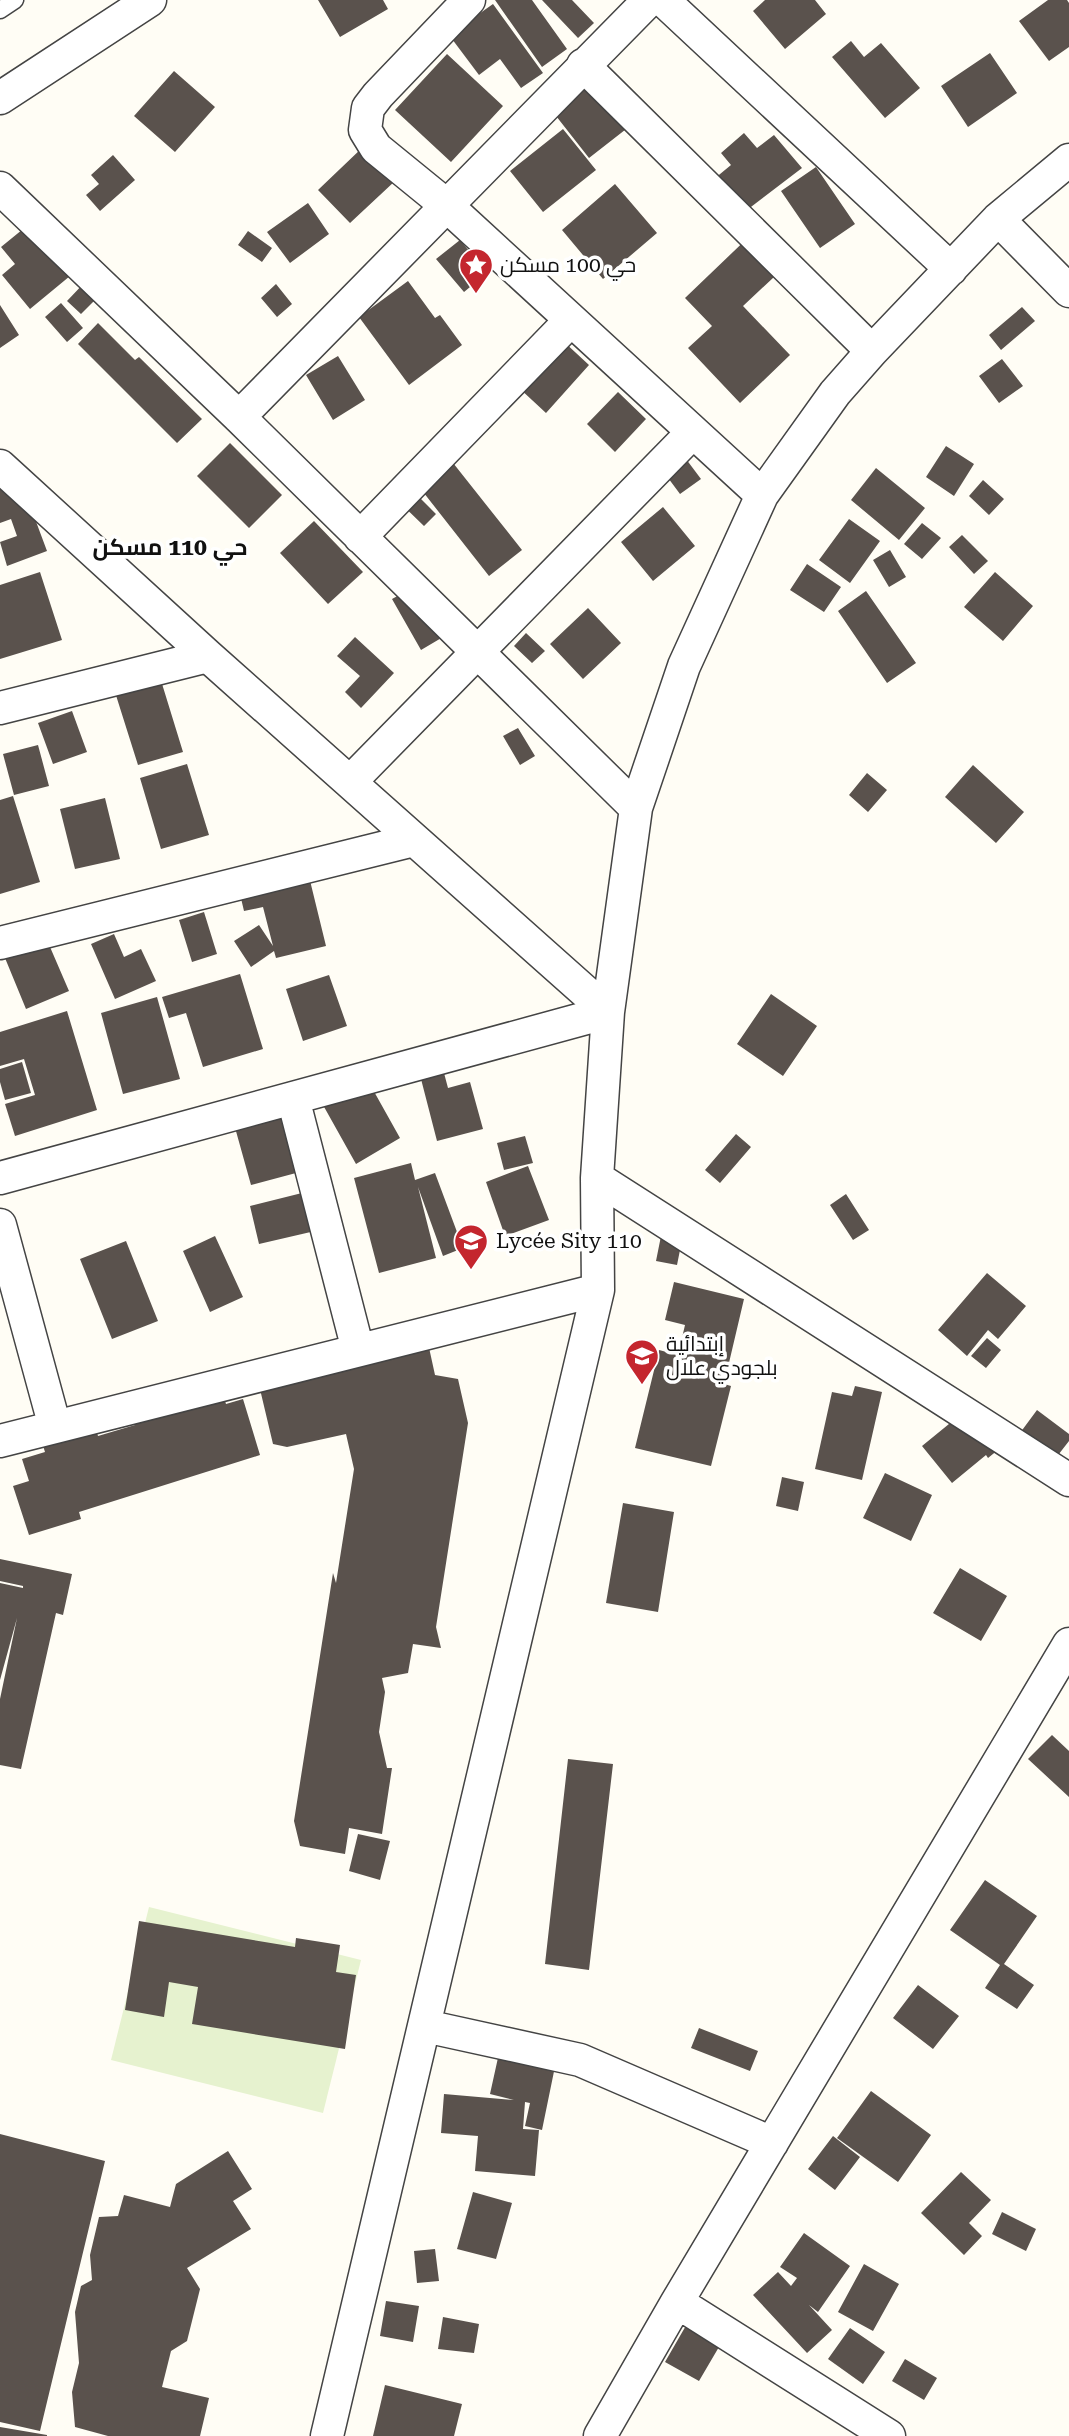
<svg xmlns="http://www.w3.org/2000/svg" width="1069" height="2436" font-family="'Roboto Serif',Cairo,serif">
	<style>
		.pitch { fill: #e6f2cf }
		.building { fill: #5a524d }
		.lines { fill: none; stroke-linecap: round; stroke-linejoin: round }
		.lane-casing { stroke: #444; stroke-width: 19 }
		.street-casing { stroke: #444; stroke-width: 35 }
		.lane { stroke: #fff; stroke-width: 16 }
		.street { stroke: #fff; stroke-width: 32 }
		.labels { text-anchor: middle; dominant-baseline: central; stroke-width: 7; stroke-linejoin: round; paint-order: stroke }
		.poi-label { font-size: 21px; fill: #111; stroke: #fff; text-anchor: start }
		.neighbourhood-label { font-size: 23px; font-weight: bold; fill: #111; stroke: #fff }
	</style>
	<rect width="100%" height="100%" fill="#fffdf5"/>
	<path class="pitch" d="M149 1907 361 1960 323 2113 111 2060Z"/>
	<path class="building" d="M318 0H383L388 9 340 37Z
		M495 0H532L567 49 542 67Z
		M542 0H572L594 23 578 38Z
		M765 0H815L826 14 785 49 753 11Z
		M1048 0H1067L1069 3V47L1049 61 1019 21Z
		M493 4 543 73 521 88 500 59 479 75 449 35Z
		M851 41 864 57 881 43 920 88 885 118 832 57Z
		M990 53 1017 93 968 127 941 86Z
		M447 54 503 106 451 162 395 110Z
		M174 71 215 107 175 152 134 116Z
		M603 74 639 119 589 158 549 107 577 85 582 91Z
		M563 129 596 170 543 212 510 171Z
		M744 133 757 148 774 135 802 168 743 213 714 179 731 165 721 153Z
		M363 147 395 181 350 223 318 190Z
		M113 155 135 180 100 211 86 195 99 184 91 175Z
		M816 167 855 224 820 248 781 191Z
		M615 184 657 233 603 279 562 230Z
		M308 203 329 234 290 263 267 232Z
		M28 225 70 276 30 309 2 275 15 264 1 247Z
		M757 229 789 263 743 306 790 355 740 403 688 348 712 326 685 298Z
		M248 231 272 248 262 262 238 245Z
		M460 240 487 273 464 292 436 259Z
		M86 281 100 295 81 314 67 301Z
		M408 281 435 318 440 315 462 345 409 385 359 317Z
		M276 284 292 304 277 317 261 298Z
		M61 303 83 328 67 342 45 317Z
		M0 305 19 335 0 348Z
		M1022 307 1035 321 1001 350 989 335Z
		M98 323 135 360 139 357 202 419 177 443 78 344Z
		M549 328 589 365 546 413 506 376Z
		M338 356 365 400 333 420 306 375Z
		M1002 359 1023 386 999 403 979 376Z
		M618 392 646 419 615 452 587 424Z
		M230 443 282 495 249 528 197 476Z
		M946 446 974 464 954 496 926 477Z
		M677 447 701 479 680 494 657 463Z
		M442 449 522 550 489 576 409 474Z
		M13 460 47 551 7 566 0 542 17 536 11 519 0 523V465Z
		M876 468 925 508 899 540 851 500Z
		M983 480 1004 499 989 515 969 496Z
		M406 484 436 514 424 526 393 496Z
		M663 507 695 546 653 581 621 542Z
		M849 519 880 541 850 583 819 560Z
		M314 521 363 572 328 604 280 553Z
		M922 523 941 538 922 559 904 544Z
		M962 535 988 561 974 574 949 547Z
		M890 550 906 577 889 587 873 560Z
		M807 564 841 587 824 612 790 590Z
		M40 572 62 640 0 659V585Z
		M995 572 1033 606 1003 641 964 607Z
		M414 587 443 637 421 650 392 599Z
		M866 591 916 663 887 683 838 611Z
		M588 608 621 643 583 679 550 644Z
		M526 633 545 651 532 663 514 646Z
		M355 637 394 673 361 708 345 692 360 676 337 656Z
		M159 674 183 752 138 765 114 689Z
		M72 711 87 752 53 764 38 723Z
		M518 728 535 756 520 765 503 736Z
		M38 745 49 786 14 795 3 754Z
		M187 764 209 835 161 849 140 778Z
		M973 765 1024 812 996 843 945 797Z
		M867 773 887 790 868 812 849 795Z
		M13 796 40 882 0 894V800Z
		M105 798 120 859 75 869 60 809Z
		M304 856 326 946 276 958 274 951 251 967 234 941 259 925 273 946 263 907 244 911 235 873Z
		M204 912 217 954 192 962 179 920Z
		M114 934 124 957 141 949 156 981 115 999 91 944Z
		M47 940 69 991 26 1009 5 958Z
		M240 974 263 1049 203 1067 186 1013 169 1018 162 997Z
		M329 975 347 1026 303 1041 286 989Z
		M771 994 817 1026 783 1076 737 1044Z
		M157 997 180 1079 123 1094 101 1013Z
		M67 1011 97 1110 15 1136 5 1104 35 1095 24 1059 0 1066V1032Z
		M22 1062 31 1093 5 1100 0 1082V1069Z
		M444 1073 448 1088 470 1082 483 1129 437 1141 421 1079Z
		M367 1079 400 1138 356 1164 323 1105Z
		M279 1112 296 1173 251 1185 234 1124Z
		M736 1134 751 1147 720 1183 705 1170Z
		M525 1136 533 1163 504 1170 497 1143Z
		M411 1163 415 1180 435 1173 463 1248 443 1256 418 1187 436 1258 379 1273 354 1178Z
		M528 1166 549 1220 505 1236 486 1182Z
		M306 1192 315 1231 259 1244 250 1206Z
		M846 1194 869 1230 853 1240 830 1205Z
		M662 1231 683 1235 677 1265 656 1261Z
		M215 1236 243 1297 210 1312 183 1251Z
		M126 1241 158 1321 112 1339 80 1259Z
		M987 1273 1026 1306 998 1339 988 1330 967 1356 938 1330Z
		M674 1282 744 1299 724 1384 731 1386 711 1466 635 1448 659 1350 678 1355 685 1325 665 1320Z
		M987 1338 1001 1350 986 1368 971 1356Z
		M428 1343 435 1375 458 1379 468 1423 436 1627 441 1648 413 1644 408 1673 382 1678 385 1692 379 1732 387 1768H392L382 1834 349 1828 345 1854 300 1846 294 1821 333 1573 336 1583 354 1469 346 1434 287 1447 273 1444 259 1385Z
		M218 1379 226 1404 243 1399 260 1455 79 1512 81 1519 29 1535 13 1486 29 1481 22 1459 45 1452 37 1427 90 1410 98 1436 135 1425 129 1407Z
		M855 1386 882 1392 862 1480 815 1469 832 1392 852 1396Z
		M1037 1410 1069 1434V1441L1055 1459 1020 1433Z
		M960 1415 1009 1441 988 1458 986 1455 952 1483 922 1446Z
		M885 1473 932 1495 911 1541 863 1518Z
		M782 1477 804 1482 798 1511 776 1506Z
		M623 1503 674 1512 658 1612 606 1603Z
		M0 1559 72 1574 63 1615 56 1613 21 1769 0 1765V1699L17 1618 0 1680V1583L23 1588V1586L0 1581Z
		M960 1568 1007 1596 981 1641 933 1613Z
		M1052 1735 1069 1751V1797L1028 1759Z
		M568 1759 613 1764 589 1970 545 1964Z
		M358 1834 390 1841 380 1880 349 1871Z
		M985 1880 1037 1916 1004 1964 1034 1985 1017 2009 985 1988 1000 1965 950 1930Z
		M139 1921 295 1947 296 1938 340 1945 336 1972 356 1975 345 2049 192 2024 198 1987 169 1982 164 2017 125 2010Z
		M918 1985 959 2016 933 2049 893 2018Z
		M699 2028 758 2051 750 2071 691 2048Z
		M503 2035 559 2047 542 2130 525 2126 530 2103 525 2102 523 2129 539 2130 535 2176 475 2171 478 2136 441 2133 444 2094 514 2100 490 2094Z
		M871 2091 931 2135 898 2182 837 2138Z
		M0 2134 105 2161 40 2431 0 2422Z
		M833 2136 860 2157 835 2190 808 2169Z
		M228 2151 252 2189 233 2201 251 2229 187 2268 200 2289 187 2341 171 2351 162 2387 209 2398 200 2436H108L75 2427 72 2392 79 2363 75 2312 81 2286 92 2280 90 2255 99 2217 118 2216 124 2195 170 2207 176 2184Z
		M961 2172 991 2200 969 2223 982 2236 964 2255 921 2213Z
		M473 2192 512 2203 496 2259 457 2249Z
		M1002 2212 1036 2229 1026 2251 992 2234Z
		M804 2233 850 2266 818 2312 809 2305 832 2330 807 2353 753 2295 778 2272 791 2286 797 2278 780 2267Z
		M435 2249 439 2281 417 2283 414 2251Z
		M864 2264 899 2284 873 2331 838 2312Z
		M386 2301 419 2306 413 2342 380 2336Z
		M699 2303 733 2323 699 2381 665 2362Z
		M443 2317 479 2324 474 2353 438 2349Z
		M850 2328 885 2352 863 2384 828 2359Z
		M905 2359 937 2378 924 2400 892 2381Z
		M385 2385 462 2404 454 2436H373Z
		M0 2427 47 2435V2436H0Z"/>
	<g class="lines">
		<g class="lane-casing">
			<path id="lane" d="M0 10 15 0"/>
		</g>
		<g class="street-casing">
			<path id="street" d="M469 0 378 95 368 108 365 130 376 148 446 205 762 495
				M663 0 951 269
				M583 65 872 351
				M0 98 150 0
				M0 188 239 417 636 808
				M998 219 1069 291
				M239 417 649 0
				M0 466 208 656 608 1012
				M360 537 571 320
				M0 708 208 656
				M350 782 693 432
				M0 943 414 840
				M293 1098 358 1350
				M0 1178 608 1012
				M597 1178 1069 1480
				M0 1225 55 1427
				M0 1441 598 1290
				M425 2026 580 2060 772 2143
				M677 2302 889 2436
				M327 2436 598 1290 597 1178 608 1012 636 808 684 666 762 495 835 393 872 351 998 219 1069 160
				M600 2436 677 2302 1069 1644"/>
		</g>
		<use href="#lane" class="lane"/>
		<use href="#street" class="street"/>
	</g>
	<defs>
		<g id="sight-pin" transform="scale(1.75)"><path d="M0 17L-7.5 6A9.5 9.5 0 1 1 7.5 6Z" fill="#c4262e" stroke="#fff"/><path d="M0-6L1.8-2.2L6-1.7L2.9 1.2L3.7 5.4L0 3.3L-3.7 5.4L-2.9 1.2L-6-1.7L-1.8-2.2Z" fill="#fff"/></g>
		<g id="school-pin" transform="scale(1.75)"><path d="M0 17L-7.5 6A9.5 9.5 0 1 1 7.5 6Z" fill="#c4262e" stroke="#fff"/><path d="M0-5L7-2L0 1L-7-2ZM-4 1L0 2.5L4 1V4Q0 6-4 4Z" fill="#fff"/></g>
	</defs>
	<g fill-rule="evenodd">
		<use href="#sight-pin" x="476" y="265"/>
		<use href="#school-pin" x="471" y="1241"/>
		<use href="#school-pin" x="642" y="1356"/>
	</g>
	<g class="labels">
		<g class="poi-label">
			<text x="500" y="265">حي 100 مسكن</text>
			<text x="496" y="1241">Lycée Sity 110</text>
			<text x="666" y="1344">إبتدائية<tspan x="666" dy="24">بلجودي علال</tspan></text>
		</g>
		<g class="neighbourhood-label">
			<text x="170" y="547">حي 110 مسكن</text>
		</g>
	</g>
</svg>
